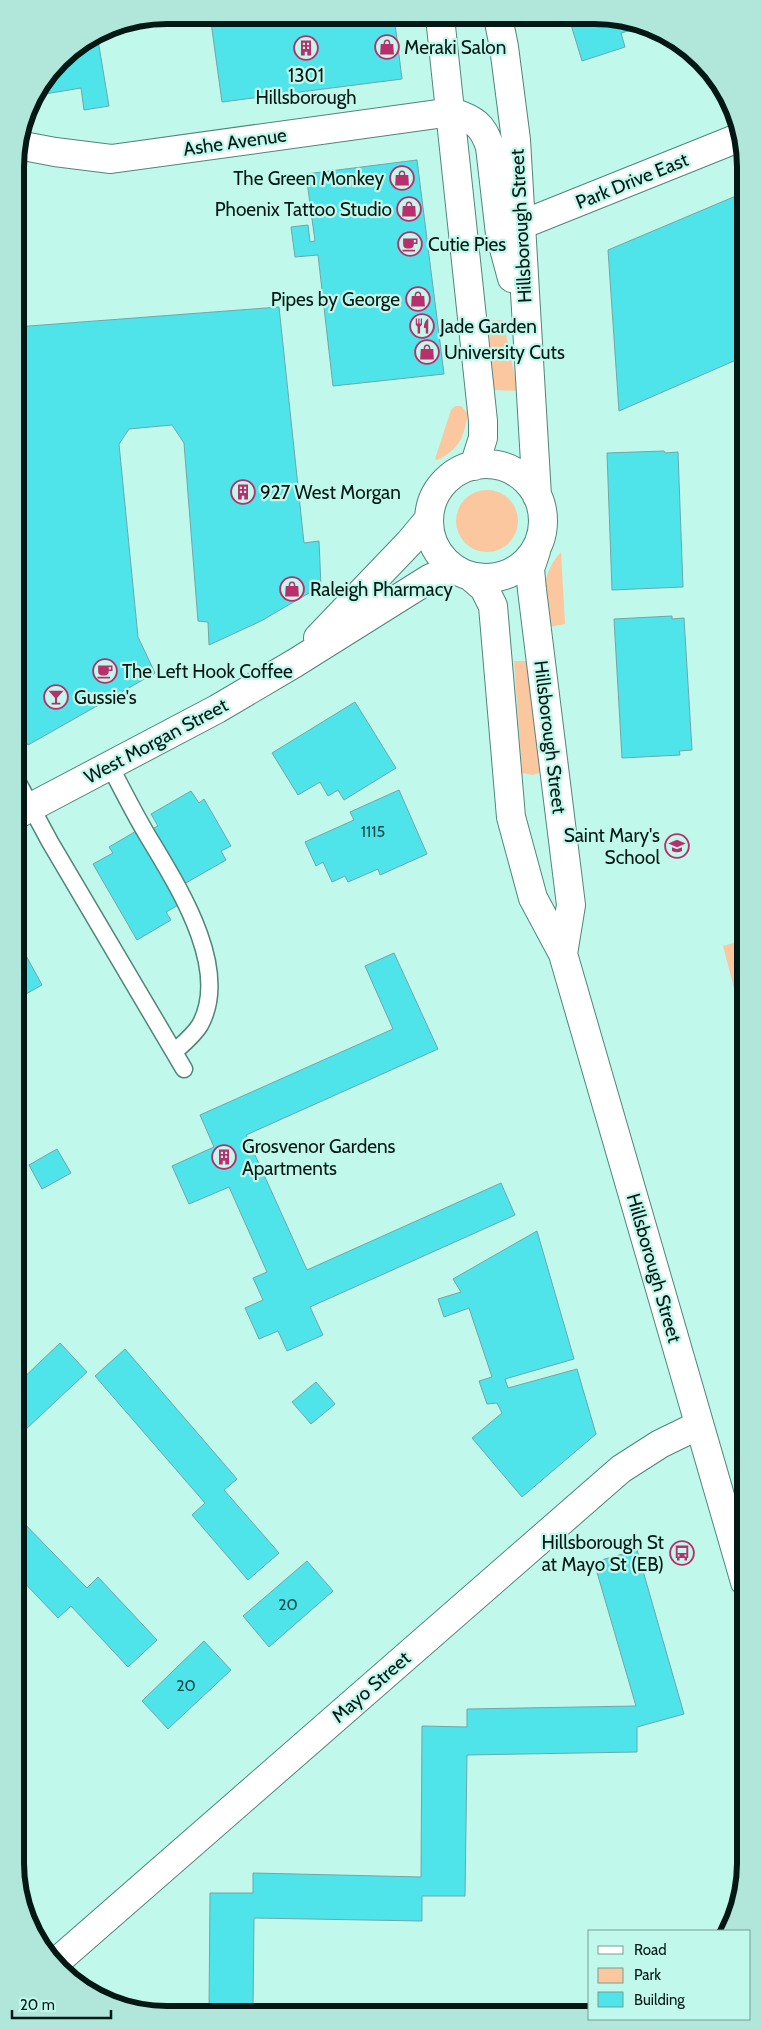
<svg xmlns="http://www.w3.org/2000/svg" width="761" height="2030" font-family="Cabin,sans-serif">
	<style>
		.green { fill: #fbc79f }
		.building { fill: #4fe4ea; stroke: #6fa7a9 }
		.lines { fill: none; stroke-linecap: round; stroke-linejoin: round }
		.service-casing { stroke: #51857a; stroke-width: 19 }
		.minor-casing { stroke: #51857a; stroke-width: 30 }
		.tertiary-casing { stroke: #51857a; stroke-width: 30 }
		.primary-casing { stroke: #51857a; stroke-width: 30 }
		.service { stroke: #fff; stroke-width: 16 }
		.minor { stroke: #fff; stroke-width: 28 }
		.tertiary { stroke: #fff; stroke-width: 28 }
		.primary { stroke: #fff; stroke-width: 28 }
		.labels { text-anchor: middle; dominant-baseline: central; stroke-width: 4.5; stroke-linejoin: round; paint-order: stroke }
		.number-label { font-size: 16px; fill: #164b4a }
		.poi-label { font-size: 19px; fill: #031814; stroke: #c0f8eb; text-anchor: start }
		.street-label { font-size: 19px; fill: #031814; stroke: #c0f8eb }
		.rim { fill: none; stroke: #031814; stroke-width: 6 }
	</style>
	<rect width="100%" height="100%" fill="#c0f8eb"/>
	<path class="green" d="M503 320 518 391 492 390 489 321Z
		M455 406H461L468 414C463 438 461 447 438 460L435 459 451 410Z
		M456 521a31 31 0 1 1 62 0a31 31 0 1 1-62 0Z
		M561 552 565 624 549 627C544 598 539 576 561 552Z
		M514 661H530L544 771 533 775 522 773Z
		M744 940V1026L723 946Z"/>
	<path class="building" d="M210 15 394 16 402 79 222 102Z
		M569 18H624L646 26 621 33 625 47 582 61Z
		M97 34 109 106 84 110 81 88 33 96 66 53Z
		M417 160 444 374 333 386 318 255 295 257 291 227 308 225 310 242 315 241 306 174Z
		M743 193V357L619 411 608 250Z
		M279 307 304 543 319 541 321 586 261 621 209 645 208 622 198 621 184 443 172 425 129 429 119 444 138 637 155 673 28 745 16 723V656L23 652 16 548V327Z
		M664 451 665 453 678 452 683 587 612 590 607 453Z
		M672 616V619L684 618 692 750 679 751 680 755 622 758 614 619Z
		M355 702 396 768 344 800 338 790 328 796 320 782 298 795 272 753Z
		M399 790 427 854 380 875 378 869 348 882 345 876 332 882 323 862 316 866 305 842 354 820 350 812Z
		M191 791 199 803 204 799 231 846 221 851 226 860 184 884 152 829 158 826 151 814Z
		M138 830 180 904 166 912 171 920 137 940 93 864 113 853 109 847Z
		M17 939 42 985 17 999Z
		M394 953 438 1049 246 1135 307 1270 501 1183 515 1215 310 1307 323 1335 287 1351 278 1331 259 1339 245 1308 263 1300 253 1278 267 1272 229 1187 189 1204 172 1166 214 1147 200 1115 393 1029 365 966Z
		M57 1149 71 1173 42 1189 29 1165Z
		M537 1231 574 1359 505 1379 508 1388 577 1369 596 1434 522 1497 472 1438 502 1413 497 1403 487 1404 479 1381 492 1377 469 1308 444 1317 438 1299 461 1292 453 1279Z
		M60 1343 87 1372 24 1431 17 1424V1384Z
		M125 1349 237 1479 224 1490 279 1553 248 1580 192 1515 205 1503 95 1376Z
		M316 1382 335 1404 311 1424 292 1402Z
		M17 1516 87 1588 98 1577 157 1640 128 1667 71 1606 58 1618 17 1575Z
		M637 1550 684 1714 637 1727V1752L467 1755 465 1896H422V1921L254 1918 253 2012H209L210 1893H253V1873L421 1877 422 1726 467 1727V1709L636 1706 594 1562Z
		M307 1561 333 1591 269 1647 243 1616Z
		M204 1641 231 1670 168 1729 142 1701Z"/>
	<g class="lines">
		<g class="service-casing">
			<path id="service" d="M110 766C122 789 133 811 146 833 175 882 232 967 200 1025 194 1035 183 1044 174 1052
				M16 779 50 842 184 1069"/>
		</g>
		<g class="minor-casing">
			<path id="minor" d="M521 225 743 136
				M54 1964 621 1469 660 1444 699 1425"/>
		</g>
		<g class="tertiary-casing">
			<path id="tertiary" d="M18 145 55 152 111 159 452 112"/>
		</g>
		<g class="primary-casing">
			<path id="primary" d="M440 17 483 421V438L474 466
				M498 17 504 47 516 140 537 496
				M452 112C474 119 483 125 490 147L500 234 512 278
				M429 521a57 57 0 1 1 114 0a57 57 0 1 1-114 0Z
				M536 551 530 569 532 590 571 905 563 954
				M470 576 484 588 493 606 511 817 533 898 563 954 745 1582
				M318 638 409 543 429 519
				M16 815 217 709 295 663 429 579 453 568"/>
		</g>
		<use href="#service" class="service"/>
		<use href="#minor" class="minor"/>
		<use href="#tertiary" class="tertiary"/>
		<use href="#primary" class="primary"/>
	</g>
	<defs>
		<g id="shop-ring" transform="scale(1.25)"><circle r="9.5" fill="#c0f8eb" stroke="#b92f6b" stroke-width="1.5"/><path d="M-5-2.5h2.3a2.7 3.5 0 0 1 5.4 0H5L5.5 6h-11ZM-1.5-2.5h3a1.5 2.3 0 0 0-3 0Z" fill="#b92f6b"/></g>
		<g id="building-ring" transform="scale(1.25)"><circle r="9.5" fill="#c0f8eb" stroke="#b92f6b" stroke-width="1.5"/><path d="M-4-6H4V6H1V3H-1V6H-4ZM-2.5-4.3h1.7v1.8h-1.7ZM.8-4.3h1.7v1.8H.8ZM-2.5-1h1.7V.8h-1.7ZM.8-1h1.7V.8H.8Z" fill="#b92f6b"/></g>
		<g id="cafe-ring" transform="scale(1.25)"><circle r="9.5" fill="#c0f8eb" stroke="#b92f6b" stroke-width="1.5"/><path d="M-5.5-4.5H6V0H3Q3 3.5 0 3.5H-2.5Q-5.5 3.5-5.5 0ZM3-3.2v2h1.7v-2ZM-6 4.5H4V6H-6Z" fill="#b92f6b"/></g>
		<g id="restaurant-ring" transform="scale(1.25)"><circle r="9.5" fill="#c0f8eb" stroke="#b92f6b" stroke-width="1.5"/><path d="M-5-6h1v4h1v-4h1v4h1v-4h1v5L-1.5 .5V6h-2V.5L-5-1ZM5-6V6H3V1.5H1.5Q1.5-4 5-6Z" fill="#b92f6b"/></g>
		<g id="bar-ring" transform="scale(1.25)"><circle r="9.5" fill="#c0f8eb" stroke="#b92f6b" stroke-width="1.5"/><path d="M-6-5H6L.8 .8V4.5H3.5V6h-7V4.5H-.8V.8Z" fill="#b92f6b"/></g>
		<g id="school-ring" transform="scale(1.25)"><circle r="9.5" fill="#c0f8eb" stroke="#b92f6b" stroke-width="1.5"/><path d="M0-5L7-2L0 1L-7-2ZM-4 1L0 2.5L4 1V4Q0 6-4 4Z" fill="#b92f6b"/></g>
		<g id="bus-ring" transform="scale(1.25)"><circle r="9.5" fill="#c0f8eb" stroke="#b92f6b" stroke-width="1.5"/><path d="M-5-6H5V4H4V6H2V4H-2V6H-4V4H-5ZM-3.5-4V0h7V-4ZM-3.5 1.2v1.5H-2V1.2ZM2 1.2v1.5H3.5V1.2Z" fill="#b92f6b"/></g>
	</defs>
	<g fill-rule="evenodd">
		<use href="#shop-ring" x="387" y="47"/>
		<use href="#building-ring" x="306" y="48"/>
		<use href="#shop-ring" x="402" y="178"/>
		<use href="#shop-ring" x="409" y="209"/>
		<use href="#cafe-ring" x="410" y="244"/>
		<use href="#shop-ring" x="418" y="299"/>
		<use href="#restaurant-ring" x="422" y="326"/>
		<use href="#shop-ring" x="427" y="352"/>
		<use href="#building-ring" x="243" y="492"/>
		<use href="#shop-ring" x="292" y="589"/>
		<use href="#cafe-ring" x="105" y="671"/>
		<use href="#bar-ring" x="56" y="697"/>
		<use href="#school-ring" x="677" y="846"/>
		<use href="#building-ring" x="224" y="1157"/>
		<use href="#bus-ring" x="682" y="1553"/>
	</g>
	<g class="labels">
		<g class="number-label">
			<text x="373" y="831">1115</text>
			<text x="288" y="1604">20</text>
			<text x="186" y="1685">20</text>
		</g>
		<g class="poi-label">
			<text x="404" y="47">Meraki Salon</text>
			<text x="306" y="75" text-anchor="middle">1301<tspan x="306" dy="22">Hillsborough</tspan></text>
			<text x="384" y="178" text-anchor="end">The Green Monkey</text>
			<text x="392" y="209" text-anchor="end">Phoenix Tattoo Studio</text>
			<text x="428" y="244">Cutie Pies</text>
			<text x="400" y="299" text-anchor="end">Pipes by George</text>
			<text x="440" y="326">Jade Garden</text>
			<text x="444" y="352">University Cuts</text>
			<text x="260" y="492">927 West Morgan</text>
			<text x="310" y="589">Raleigh Pharmacy</text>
			<text x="122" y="671">The Left Hook Coffee</text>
			<text x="74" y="697">Gussie's</text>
			<text x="660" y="835" text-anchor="end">Saint Mary's<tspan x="660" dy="22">School</tspan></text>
			<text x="242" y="1146">Grosvenor Gardens<tspan x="242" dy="22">Apartments</tspan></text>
			<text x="664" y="1542" text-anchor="end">Hillsborough St<tspan x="664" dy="22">at Mayo St (EB)</tspan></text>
		</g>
		<g class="street-label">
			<text transform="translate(235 142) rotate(-8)">Ashe Avenue</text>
			<text transform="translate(632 181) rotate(-22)">Park Drive East</text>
			<text transform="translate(521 226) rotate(-93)">Hillsborough Street</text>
			<text transform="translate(550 737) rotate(83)">Hillsborough Street</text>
			<text transform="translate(156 741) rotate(-28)">West Morgan Street</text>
			<text transform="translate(654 1268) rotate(74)">Hillsborough Street</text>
			<text transform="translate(371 1687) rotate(-41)">Mayo Street</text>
		</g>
	</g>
	<path d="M0 0H761V2030H0ZM167 24H594A143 143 0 0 1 737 167V1863A143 143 0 0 1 594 2006H167A143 143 0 0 1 24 1863V167A143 143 0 0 1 167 24Z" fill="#b1e6da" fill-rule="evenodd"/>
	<path class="rim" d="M167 24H594A143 143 0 0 1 737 167V1863A143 143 0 0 1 594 2006H167A143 143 0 0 1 24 1863V167A143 143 0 0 1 167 24Z"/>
	<rect x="588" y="1930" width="162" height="90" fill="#c0f8eb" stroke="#749e95"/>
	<rect x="598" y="1946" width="25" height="8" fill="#ffffff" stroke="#749e95"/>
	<text x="634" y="1955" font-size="15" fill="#031814">Road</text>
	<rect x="598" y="1968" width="25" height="15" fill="#fbc79f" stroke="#749e95"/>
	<text x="634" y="1980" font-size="15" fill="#031814">Park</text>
	<rect x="598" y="1992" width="25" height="15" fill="#4fe4ea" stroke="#749e95"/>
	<text x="634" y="2005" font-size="15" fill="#031814">Building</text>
	<path d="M12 2010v8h99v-8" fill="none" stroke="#031814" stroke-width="2.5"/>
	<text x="20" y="2010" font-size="15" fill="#031814" stroke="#c0f8eb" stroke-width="4" paint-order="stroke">20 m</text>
</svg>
